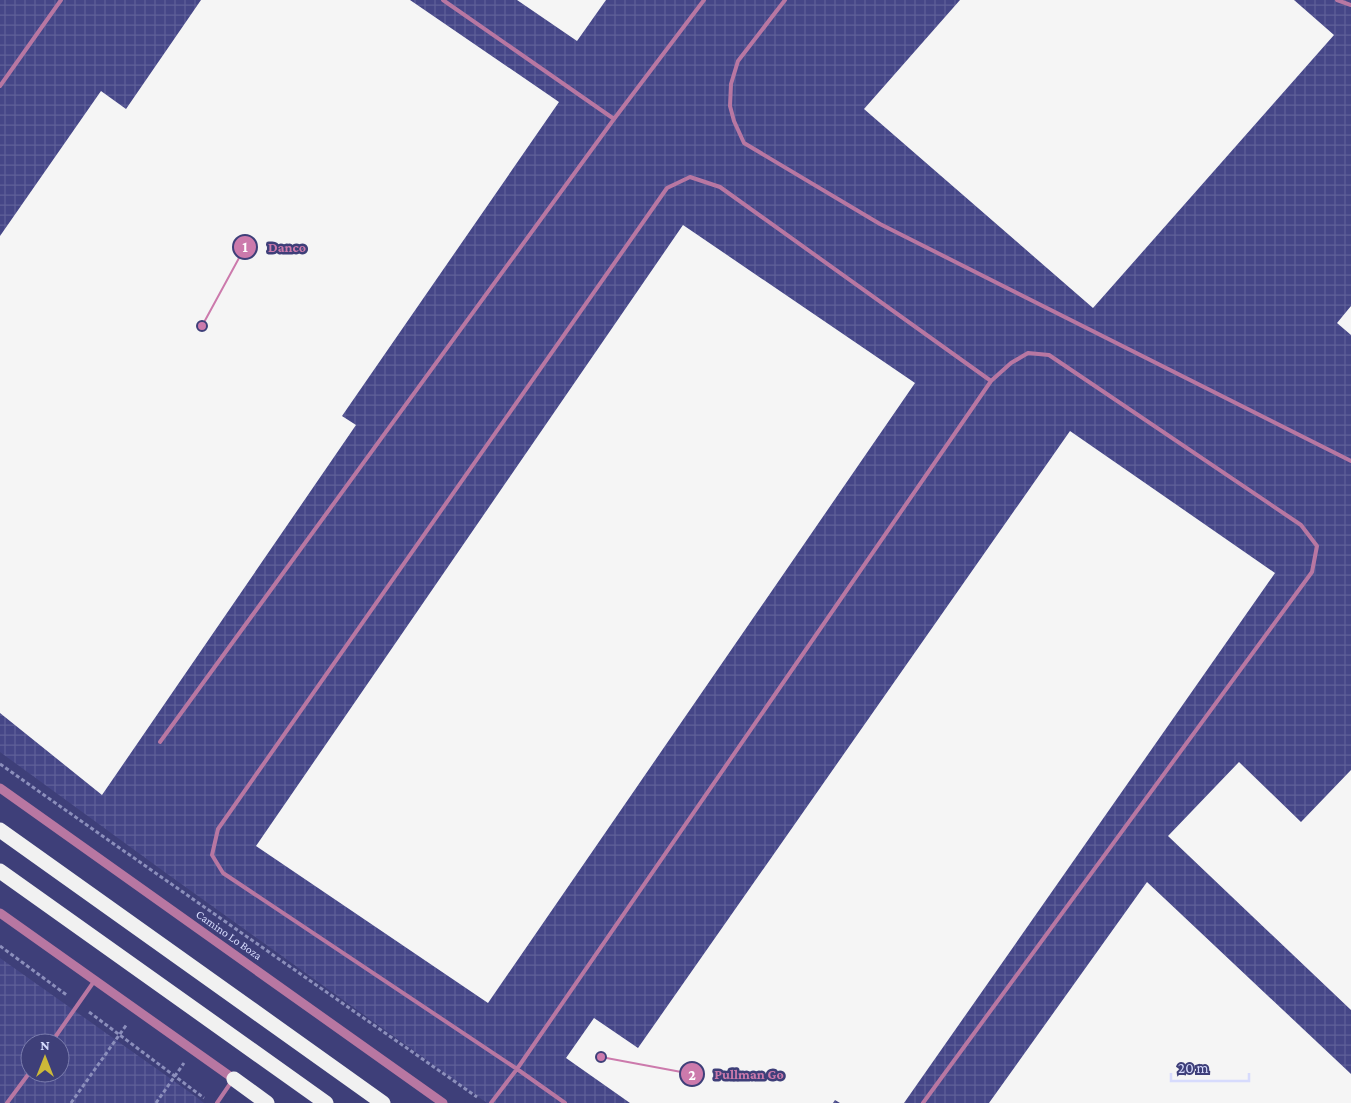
<svg xmlns="http://www.w3.org/2000/svg" width="1351" height="1103" font-family="'Crimson Pro',serif">
	<style>
		.industrial { fill: url(#industrial-grid); fill-rule: evenodd }
		.building { fill: #f5f5f5 }
		.lines { fill: none; stroke-linecap: round; stroke-linejoin: round }
		.path { stroke: #8c8fbc; stroke-width: 3; stroke-dasharray: 4 2.5; stroke-linecap: butt }
		.service { stroke: #b877a2; stroke-width: 4 }
		.tertiary { stroke: #b877a2; stroke-width: 9 }
		.motorway { stroke: #f1f1f1; stroke-width: 15 }
		.labels { text-anchor: middle; dominant-baseline: central; stroke-width: 5; stroke-linejoin: round; paint-order: stroke }
		.street-label { font-size: 12px; fill: #d7dbfd; stroke: #3e3f79 }
		.leader { fill: none; stroke: #cc7aac; stroke-width: 2 }
		.callout-dot { fill: #cc7aac; stroke: #3e3f79; stroke-width: 2 }
		.mark-label { font-size: 15px; text-anchor: middle; font-weight: bold; fill: #fff }
		.callout-label { font-size: 14px; text-anchor: middle; font-weight: bold; fill: #cc7aac; stroke: #3e3f79; stroke-width: 5; stroke-linejoin: round; paint-order: stroke }
	</style>
	<defs>
		<pattern id="industrial-grid" width="8" height="8" patternUnits="userSpaceOnUse" patternTransform="scale(1.25)"><rect width="8" height="8" fill="#454687"/><path d="M0 4h8M4 0v8" fill="none" stroke="#5f6099"/></pattern>
	</defs>
	<rect width="100%" height="100%" fill="#3e3f79"/>
	<path class="industrial" d="M0 0H1351V1103H487L166 873 0 752Z
		M0 958 195 1096 204 1103H0ZM30 1043H60V1073H30Z"/>
	<path class="building" d="M201 0H410L559 102 342 416 356 425 102 795 0 713V236L101 91 126 109Z
		M517 0H606L577 41Z
		M960 0H1294L1334 35 1093 308 864 109Z
		M683 225 915 383 488 1003 256 846Z
		M1351 306V335L1337 323Z
		M1070 431 1275 573 904 1103H840L835 1100 833 1103H630L566 1058 594 1018 638 1048Z
		M1239 762 1301 822 1351 770V1010L1168 836Z
		M1147 882 1351 1074V1103H989Z"/>
	<g class="lines">
		<path class="path" d="M0 764 101 835 477 1097
			M0 946 68 996
			M89 1012 204 1098
			M71 1103 127 1024
			M156 1103 184 1063"/>
		<path class="service" d="M443 0 614 119
			M785 0 738 61 731 84 730 106 734 121 744 143 880 224 1351 461
			M1337 0 1351 5
			M0 86 61 0
			M160 742 614 119 704 0
			M51 1043 95 980
			M7 1103 30 1072
			M217 1103 232 1081
			M491 1103 517 1069 991 381 1011 363 1028 353 1049 355 1301 525 1317 546 1312 572 923 1103
			M565 1103 517 1069 223 873 212 855 218 829 667 188 690 177 720 187 991 381"/>
		<path class="tertiary" d="M0 788 443 1103
			M0 913 234 1079"/>
		<path class="motorway" d="M0 830 383 1103
			M0 871 326 1103
			M234 1079 267 1103"/>
	</g>
	<g class="labels">
		<g class="street-label">
			<text transform="translate(229 935) rotate(35)">Camino Lo Boza</text>
		</g>
	</g>
	<path class="leader" d="M202 326L245 247M601 1057L692 1074"/>
	<g class="callout-dot">
		<circle cx="202" cy="326" r="5"/>
		<circle cx="601" cy="1057" r="5"/>
		<circle cx="245" cy="247" r="12"/>
		<circle cx="692" cy="1074" r="12"/>
	</g>
	<g class="mark-label">
		<text x="245" y="252">1</text>
		<text x="692" y="1080">2</text>
	</g>
	<g class="callout-label">
		<text x="287" y="252">Danco</text>
		<text x="749" y="1079">Pullman Go</text>
	</g>
	<g transform="translate(45 1058)"><circle r="24" fill="#3e3f79" stroke="#7b7dae"/>
	<path d="M0-4L9 19L0 12L-9 19Z" fill="#cdb938"/>
	<text y="-8" font-size="14" font-weight="bold" text-anchor="middle" fill="#d7dbfd">N</text>
	</g>
	<path d="M1171 1073v8h78v-8" fill="none" stroke="#d7dbfd" stroke-width="2.5"/>
	<text x="1178" y="1073" font-size="15" fill="#d7dbfd" stroke="#3e3f79" stroke-width="4" paint-order="stroke">20 m</text>
</svg>
